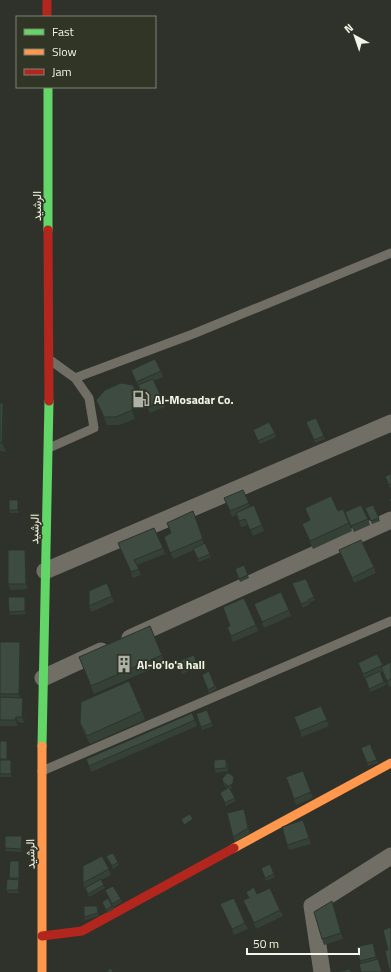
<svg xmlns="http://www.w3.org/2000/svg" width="391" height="972" font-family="'Titillium Web',Vazirmatn,sans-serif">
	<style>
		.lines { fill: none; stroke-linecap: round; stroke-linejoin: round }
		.lane { stroke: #706e65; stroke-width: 9 }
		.street { stroke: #706e65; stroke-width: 17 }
		.fast { stroke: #63d668; stroke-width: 9 }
		.slow { stroke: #ff974d; stroke-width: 9 }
		.jam { stroke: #b3261e; stroke-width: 9 }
		.wall { fill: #354037 }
		.shaded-wall { fill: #2b342d }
		.building { fill: #3e4b40; stroke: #2b342d }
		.labels { text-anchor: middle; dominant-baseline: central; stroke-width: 3.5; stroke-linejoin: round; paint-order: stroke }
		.street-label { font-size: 12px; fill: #f2f5ec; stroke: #303526 }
		.poi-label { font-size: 12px; font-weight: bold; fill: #f2f5ec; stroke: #303526; text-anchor: start }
	</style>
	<rect width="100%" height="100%" fill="#2f322a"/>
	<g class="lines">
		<path class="lane" d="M75 378 193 334 391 253
			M49 448 94 428 89 398 75 378 50 360
			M42 771 391 621"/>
		<path class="street" d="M45 571 391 423
			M130 638 391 520
			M43 678 101 651
			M322 972 312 906 391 856"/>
		<path class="fast" d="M48 87V230
			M42 746 49 401"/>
		<path class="slow" d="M42 746V972
			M234 848 391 763"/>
		<path class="jam" d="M47 0V17
			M48 230 49 401
			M42 936 82 931 234 848"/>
	</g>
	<path class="wall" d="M131 370 161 371 163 377 154 381 165 407 150 413Z
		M96 400 143 410 135 419 119 425H107Z
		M0 403H3L6 412V452L0 451Z
		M316 418 325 439 315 443 306 422Z
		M253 430 275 433 276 437 260 444Z
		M391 474V487L390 488 385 476Z
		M224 498 249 503 250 507 262 525 264 531 253 536 248 525 241 527 236 515 232 517Z
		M19 503V513H10L9 510Z
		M373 505 380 521 372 524 365 508Z
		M305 508 338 511 349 523 352 531 313 549 302 524 310 520Z
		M193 511 204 544 205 543 211 557 199 562 194 550 173 559 164 537 171 534 167 523Z
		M345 512 368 519 370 525 354 532Z
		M118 543 163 548 165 554 137 565 141 575 133 578Z
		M25 550 27 556 28 589 11 590 8 584Z
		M339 550 374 567 376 573 354 583Z
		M244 565 249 578 240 582 235 569Z
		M306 579 315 600 309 603 310 604 303 608 292 583Z
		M112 596 114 602 91 612 89 606Z
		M25 597 26 600V614L10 615 9 612Z
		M254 604 289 610 291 616 264 628Z
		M223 607 256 625 258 631 233 642 227 627 230 626Z
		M0 642H20L23 651 22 698 25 704 24 723 18 722V726H0Z
		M377 654 383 666 391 662V686L389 687 382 672 380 673 386 685 370 692 358 663Z
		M162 655 165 663 94 694 79 657Z
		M194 655 198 667 182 674 177 662Z
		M209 671 217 689 209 693 202 675Z
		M321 706 329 726 302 737 294 717Z
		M207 710 213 726 202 730 196 714Z
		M142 711 145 720 90 744 83 731 80 723Z
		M192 713 197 726 91 772 86 759Z
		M0 741H7L8 744V760L13 763 12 777H0Z
		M370 744 378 763 368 766 361 748Z
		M227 762 228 771 216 773 214 769Z
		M303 771 313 798 296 805 286 777Z
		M235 780 234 786 232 788 230 789 236 801 226 806 220 793 228 788 224 785 223 782Z
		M244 809 246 815 250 834 235 842 233 837Z
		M303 820 311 844 289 850 287 845Z
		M23 839 22 852 6 851 5 848Z
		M106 856 118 862 119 865 113 869Z
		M21 864 20 881H19L20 883 19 893H8L6 890 10 879 9 878Z
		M270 864 275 877 266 881 261 868Z
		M109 869 111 875 101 880 105 888 89 897 85 889 83 883Z
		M105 890 121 899 122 902 113 907Z
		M246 892 257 894 280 910 283 916 256 929 243 900 248 898Z
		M102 902 112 906 114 909 107 913Z
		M220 904 245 923 248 929 234 935Z
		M97 906 99 916 85 920 84 917Z
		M334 907 343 939 324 945 322 939Z
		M374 946 377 960 361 964 360 961Z"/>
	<path class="shaded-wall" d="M140 401 143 410 135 419 132 410Z
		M3 403 6 412V452L2 443Z
		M18 500 19 503V513L18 510Z
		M25 550 27 556 28 589 26 584Z
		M25 597 26 600V614L25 611Z
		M20 642 23 651 22 702 19 694Z
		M23 698 25 704 24 723 22 717Z
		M16 717 18 722V726L15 720Z
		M7 741 8 744V762L7 759Z
		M11 760 13 763 12 777 11 774Z
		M234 777 235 780 234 786 232 788 231 785Z
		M244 809 246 815 250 834 248 828Z
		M193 819 194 823 185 828 184 825Z
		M22 836 23 839 22 852 21 849Z
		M19 861 21 864 20 881 19 878Z
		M19 880 20 883 19 893 18 890Z"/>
	<path class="building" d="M155 359 161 371 136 382 131 370Z
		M153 379 163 401 148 407 138 385Z
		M121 383 133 385 140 401 132 410 116 417H104L96 400 105 390Z
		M0 403H3L2 443H0Z
		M316 418 324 436 314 440 306 422Z
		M269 422 275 433 258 441 253 430Z
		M391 474V484L389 485 385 476Z
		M243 490 249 503 230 511 224 498Z
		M331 496 338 511 343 509 349 523 310 541 302 524 310 520 305 508Z
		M391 498V503L389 499Z
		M9 500H18V510H9Z
		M254 505 262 525 250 530 245 519 239 521 236 513Z
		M361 505 368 519 351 526 345 512Z
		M373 505 379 518 371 521 365 508Z
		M193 511 203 539 170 553 164 537 171 533 167 523Z
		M154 528 163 548 134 560 139 569 131 572 118 543Z
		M361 540 374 567 352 578 339 550Z
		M205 543 210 554 198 559 193 549Z
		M8 550H25L26 584H8Z
		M244 565 248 575 239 579 235 569Z
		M306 579 314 597 308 600 309 601 301 604 292 583Z
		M107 583 112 596 89 606V591Z
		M281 592 289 610 262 622 254 604Z
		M8 597H25V611L9 612Z
		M244 598 256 625 231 636 227 627 230 626 223 607Z
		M150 626 162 655 91 686 79 657Z
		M0 642H20L19 694H0Z
		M377 654 383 665 363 674 358 663Z
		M194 655 197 664 181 671 177 662Z
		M391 662V679L387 681 381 667Z
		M209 671 215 686 208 690 202 675Z
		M380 671 384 682 369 689 365 678Z
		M129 681 142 711 87 736 80 723 81 702Z
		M0 697 23 698 22 717H16L15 720H0Z
		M321 706 327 720 300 731 294 717Z
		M207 710 212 723 201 727 196 714Z
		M192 713 195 720 89 766 86 759Z
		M0 741H7V759H0Z
		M370 744 377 760 367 763 361 748Z
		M226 759V768L214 769V760Z
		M0 760H11V774H0Z
		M303 771 311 792 294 799 286 777Z
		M229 773 234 777 233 783 231 785 228 786 223 782 222 779 226 774Z
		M229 787 235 798 225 803 220 793Z
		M244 809 248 828 233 837 227 813Z
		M190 814 193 819 184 825 181 819Z
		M303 820 309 838 287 845 282 827Z
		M5 836H22L21 849 5 848Z
		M113 853 118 862 112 866 106 856Z
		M102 856 109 869 83 883V866Z
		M10 861H19V878H9Z
		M270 864 274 874 265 878 261 868Z
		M7 879 19 880 18 890H6Z
		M101 879 104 885 88 894 85 888Z
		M113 886 121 899 112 904 105 890Z
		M254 887 257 894 270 888 280 910 254 923 243 900 249 898 246 892Z
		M108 898 112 906 106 910 102 902Z
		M234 898 245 923 232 929 220 904Z
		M332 901 341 933 322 939 314 912Z
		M84 906H97L98 913 84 917Z
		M391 927V972H390L385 951 388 950 383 930Z
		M373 943 376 957 360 961 356 947Z
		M378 959 382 972H361L359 964Z
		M111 968 113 972H106Z
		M350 969 351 972H337Z"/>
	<defs>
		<g id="fuel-bare" transform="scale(1.38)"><path d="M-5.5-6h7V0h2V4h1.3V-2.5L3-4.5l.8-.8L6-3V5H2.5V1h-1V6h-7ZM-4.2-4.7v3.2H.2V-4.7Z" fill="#aeb1a8" stroke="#303526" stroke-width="2.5" paint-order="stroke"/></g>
		<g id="building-bare" transform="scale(1.38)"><path d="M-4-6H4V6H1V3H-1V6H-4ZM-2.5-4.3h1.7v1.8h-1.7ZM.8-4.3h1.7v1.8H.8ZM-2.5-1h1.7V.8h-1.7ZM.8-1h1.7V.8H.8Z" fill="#aeb1a8" stroke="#303526" stroke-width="2.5" paint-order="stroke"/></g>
	</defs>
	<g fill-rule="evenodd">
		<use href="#fuel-bare" x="141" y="399"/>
		<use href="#building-bare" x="124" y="664"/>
	</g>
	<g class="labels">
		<g class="street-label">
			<text transform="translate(36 206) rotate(-90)">الرشيد</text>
			<text transform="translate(34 529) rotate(-89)">الرشيد</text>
			<text transform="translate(30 854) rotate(-91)">الرشيد</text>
		</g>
		<g class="poi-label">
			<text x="154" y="399">Al-Mosadar Co.</text>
			<text x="137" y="664">Al-lo'lo'a hall</text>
		</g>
	</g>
	<rect x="16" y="16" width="140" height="72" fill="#303526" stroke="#7e8275"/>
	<rect x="24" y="29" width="20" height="6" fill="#63d668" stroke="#7e8275"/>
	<text x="52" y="36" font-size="12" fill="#f2f5ec">Fast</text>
	<rect x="24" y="49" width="20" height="6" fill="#ff974d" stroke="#7e8275"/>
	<text x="52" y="56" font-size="12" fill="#f2f5ec">Slow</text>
	<rect x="24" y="69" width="20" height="6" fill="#b3261e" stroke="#7e8275"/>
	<text x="52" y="76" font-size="12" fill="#f2f5ec">Jam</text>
	<g transform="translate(355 36) rotate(320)" stroke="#303526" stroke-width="3" paint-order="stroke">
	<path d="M0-3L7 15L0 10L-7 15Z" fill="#f2f5ec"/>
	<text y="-6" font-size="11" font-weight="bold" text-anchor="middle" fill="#f2f5ec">N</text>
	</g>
	<path d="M247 948v6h112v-6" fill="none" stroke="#f2f5ec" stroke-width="2"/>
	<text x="253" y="948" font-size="12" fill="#f2f5ec" stroke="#303526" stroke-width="3" paint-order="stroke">50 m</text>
</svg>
